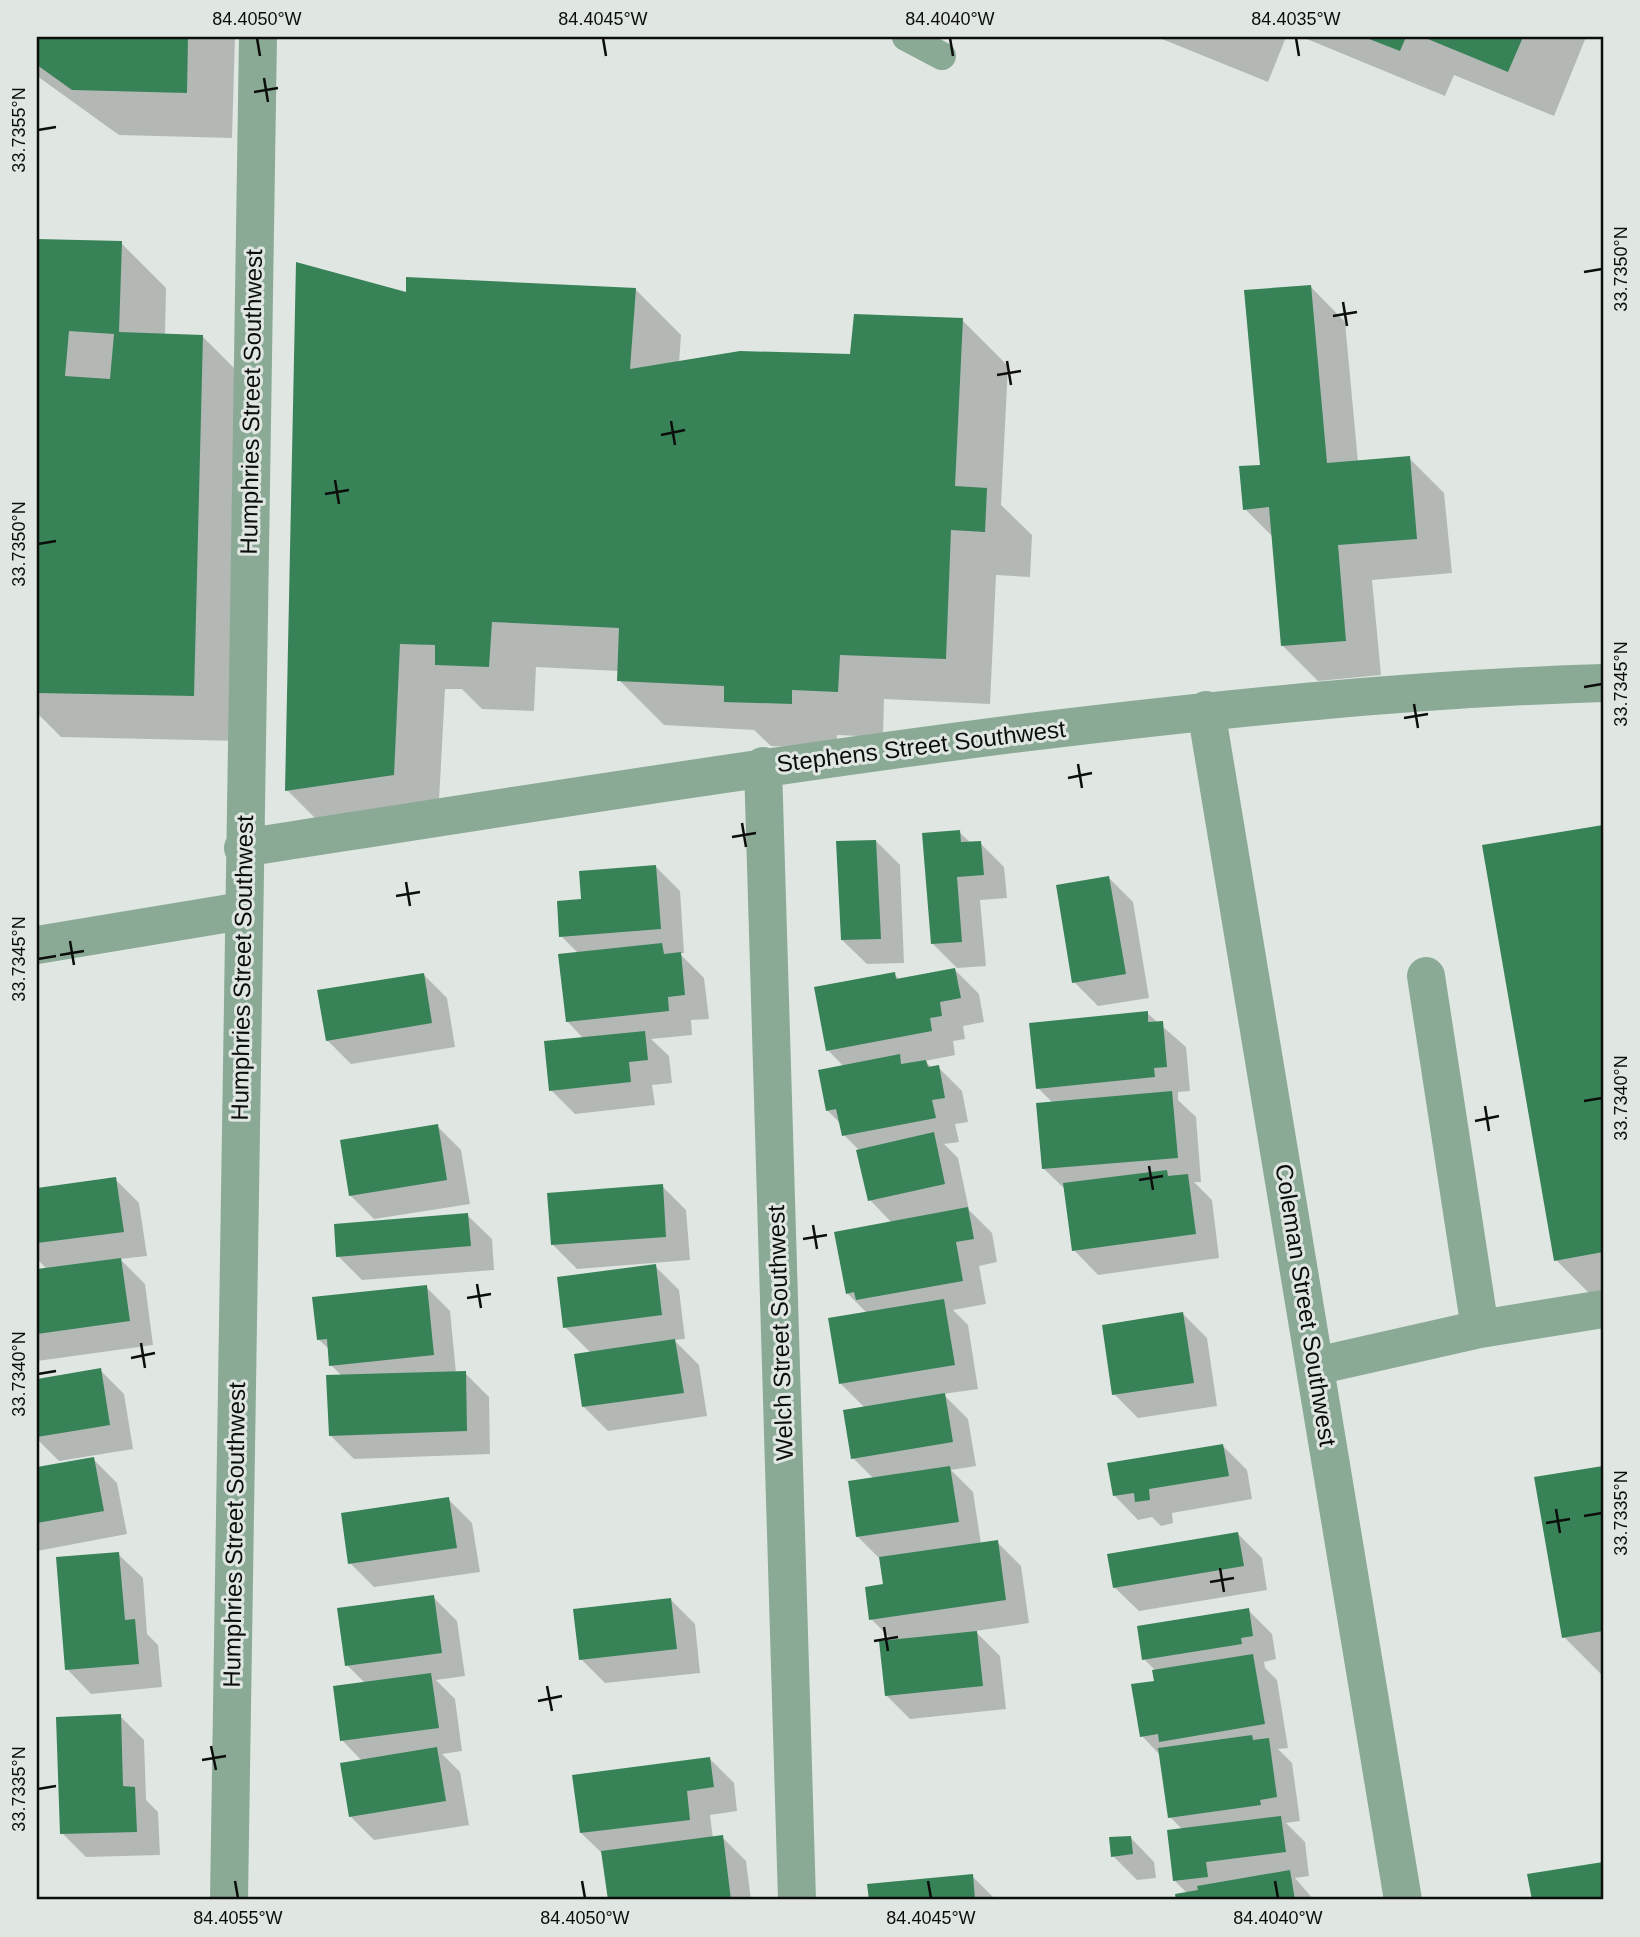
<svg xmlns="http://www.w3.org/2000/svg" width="1640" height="1937" font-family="Arial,sans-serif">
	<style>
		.shadow { fill: #0003 }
		.building { fill: #388258; fill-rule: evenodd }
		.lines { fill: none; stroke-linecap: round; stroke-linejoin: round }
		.service { stroke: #8baa96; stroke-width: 28 }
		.minor { stroke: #8baa96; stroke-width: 38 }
		.ticks { fill: none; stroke: #0c0e0c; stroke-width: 2.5 }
		.labels { text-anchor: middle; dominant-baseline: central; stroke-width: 6; stroke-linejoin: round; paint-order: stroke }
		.street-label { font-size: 24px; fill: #0c0e0c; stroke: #e0e7e3 }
		.neatline { fill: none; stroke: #0c0e0c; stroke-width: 2.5 }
		.ticks-label { font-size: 18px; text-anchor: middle; fill: #0c0e0c }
	</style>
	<rect width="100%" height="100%" fill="#e0e7e3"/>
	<path class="shadow" d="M37 37H235L232 138 119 135 37 76Z
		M1157 37H1286L1268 82Z
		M1302 37H1586L1554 116 1454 75 1445 96Z
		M37 241 121 243 166 288 165 335 202 336 248 382 239 741 61 737 37 713Z
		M1310 286 1345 322 1358 462 1409 458 1444 493 1452 573 1372 580 1381 675 1318 681 1283 646 1273 537 1245 509 1262 467Z
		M636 290 681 335 679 363 852 356 962 320 1008 366 1001 505 1032 535 1030 577 996 575 990 704 884 699 883 737 837 735 836 749 771 746 754 730 664 725 619 680V671L536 667 534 711 482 709 462 689H445L438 820 332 835 287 790 407 295Z
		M1603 826V1307L1556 1260 1484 846Z
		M959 832 971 843H980L1004 867 1007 898 980 900 986 966 957 968 933 944Z
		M876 841 900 865 904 963 867 964 842 940Z
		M656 867 680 891 684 953H679L704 978 709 1019 691 1020 692 1035 651 1039 669 1056 672 1083 652 1085 655 1105 575 1114 551 1090 584 1039 567 1021 578 953 561 936 583 901Z
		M1109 878 1133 902 1149 998 1098 1006 1074 982Z
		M955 970 979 994 984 1022 963 1026 965 1039 953 1041 955 1055 925 1061 932 1068 938 1067 962 1091 968 1122 955 1124 959 1142 944 1144 958 1158 969 1210 992 1233 997 1262 979 1266 986 1304 953 1310 968 1325 978 1389 943 1394 968 1419 976 1466 951 1470 973 1492 981 1544 997 1542 1021 1566 1029 1623 975 1631 1000 1656 1006 1709 910 1719 886 1695 893 1641 871 1619 885 1586 882 1561 858 1537 874 1479 853 1458 865 1408 841 1384 867 1313 847 1293 892 1223 870 1200 858 1149 844 1135 841 1124 827 1110 844 1067 828 1050 894 974 900 980Z
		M423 974 447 998 455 1047 351 1064 327 1040Z
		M1147 1013 1186 1047 1190 1091 1178 1092V1100L1196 1117 1201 1182H1194L1212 1200 1219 1258 1098 1275 1074 1250 1066 1190 1043 1168 1053 1103 1038 1088Z
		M437 1126 461 1150 470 1204 374 1219 350 1195Z
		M115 1179 139 1203 147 1256 120 1259 145 1284 153 1345 37 1361V1271L47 1269 37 1259V1189Z
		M662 1186 686 1210 690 1260 577 1269 553 1245Z
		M467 1215 492 1239 494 1270 362 1280 338 1256Z
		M655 1266 679 1290 685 1339 674 1340 699 1365 707 1416 608 1431 584 1407 591 1353 565 1327Z
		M426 1287 450 1311 456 1373H465L489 1397 490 1454 354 1459 330 1435 343 1377 331 1365 330 1350 318 1339Z
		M1183 1314 1207 1338 1217 1406 1138 1418 1114 1394Z
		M100 1370 124 1394 133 1449 59 1461 37 1439V1381Z
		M1223 1446 1247 1470 1252 1499 1172 1513 1173 1523 1161 1526 1152 1517 1138 1520 1114 1495Z
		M93 1459 117 1483 127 1534 37 1551V1469Z
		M1603 1468V1676L1564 1637 1536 1478Z
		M448 1499 472 1523 480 1572 374 1587 350 1563Z
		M1238 1534 1262 1558 1267 1590 1139 1611 1114 1587Z
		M118 1554 143 1578 147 1634 158 1645 162 1687 91 1694 67 1669Z
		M433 1597 457 1621 465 1676 436 1680 455 1699 462 1751 442 1754 460 1772 469 1825 374 1840 350 1816 362 1761 342 1740 365 1683 347 1665Z
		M671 1600 695 1624 700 1673 605 1683 581 1659Z
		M1248 1610 1272 1634 1276 1659 1264 1662 1265 1668 1277 1680 1288 1748 1278 1749 1292 1763 1300 1821 1286 1823 1305 1842 1309 1876 1295 1878 1314 1900H1177V1896L1188 1894 1175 1881 1183 1830 1170 1817 1161 1756 1142 1736 1156 1682V1671L1144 1659Z
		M120 1716 144 1740 146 1800 158 1812 160 1855 86 1857 62 1833Z
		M710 1759 734 1783 737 1811 710 1815 713 1839 722 1837 746 1861 751 1900H609L604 1855 581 1833Z
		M1130 1837 1154 1862 1156 1878 1137 1880 1113 1856Z
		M1603 1863V1900H1534L1529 1876Z
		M972 1876 996 1900H870L869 1885Z"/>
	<path class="building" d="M37 37H188L187 93 72 90 37 65Z
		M1364 37H1406L1400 51Z
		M1423 37H1523L1508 72Z
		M37 239 122 241 119 332 203 335 194 696 37 693ZM69 331 114 334 110 379 65 376Z
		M296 262 406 292V277L636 288 630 369 740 351 850 354 854 314 963 318 955 486 987 488 985 532 951 530 946 659 840 655 838 692 792 690V704L724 702V686L617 681 619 628 492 622 489 667 435 665V645L400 644 394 775 285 791Z
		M1311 285 1327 463 1410 456 1417 539 1338 545 1346 641 1281 646 1269 507 1243 510 1239 466 1260 465 1244 290Z
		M1603 825V1252L1554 1261 1482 845Z
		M960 830 961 842 981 841 984 875 957 877 962 942 931 944 922 833Z
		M876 840 881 939 841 940 836 841Z
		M656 865 661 929 559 937 557 901 581 899 579 871Z
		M1109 876 1126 974 1072 983 1056 885Z
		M662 943 664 954 681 952 685 995 668 997 669 1011 566 1022 558 954Z
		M955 968 961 998 940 1002 942 1016 930 1018 932 1031 826 1051 814 987 895 972 896 979Z
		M424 973 432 1023 326 1041 317 990Z
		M1148 1011V1022L1163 1021 1167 1067 1154 1068 1155 1077 1036 1089 1029 1023Z
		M645 1031 648 1060 629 1062 631 1082 549 1091 544 1041Z
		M900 1054 901 1064 926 1060 928 1067 939 1065 945 1098 932 1100 936 1118 842 1136 836 1109 826 1111 818 1070Z
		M1172 1091 1178 1158 1042 1169 1036 1103Z
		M438 1124 447 1180 349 1196 340 1140Z
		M934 1132 945 1184 868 1201 856 1150Z
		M1167 1170 1168 1176 1188 1174 1196 1234 1072 1251 1063 1183Z
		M116 1177 124 1232 37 1243V1188Z
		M663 1184 666 1237 551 1245 547 1193Z
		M968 1207 974 1239 956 1242 963 1281 856 1300 854 1292 846 1294 834 1232Z
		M468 1213 471 1246 336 1257 334 1224Z
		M121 1258 130 1321 37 1334V1269Z
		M656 1264 662 1315 563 1328 557 1277Z
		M427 1285 434 1355 329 1366 327 1339 317 1340 312 1297Z
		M944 1299 955 1365 839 1384 828 1318Z
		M1183 1312 1194 1383 1112 1395 1102 1325Z
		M675 1339 684 1393 582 1407 574 1354Z
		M101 1368 110 1425 37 1437V1379Z
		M466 1371 467 1431 329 1436 326 1375Z
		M945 1393 953 1442 851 1459 843 1410Z
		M1223 1444 1229 1476 1149 1489 1150 1500 1135 1502 1134 1493 1113 1496 1107 1463Z
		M94 1457 104 1511 37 1523V1467Z
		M950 1466 959 1522 856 1537 848 1481Z
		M1603 1466V1631L1562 1638 1534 1477Z
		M449 1497 457 1548 348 1564 341 1513Z
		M1238 1532 1244 1566 1113 1588 1107 1554Z
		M998 1540 1006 1600 869 1620 865 1587 883 1584 879 1557Z
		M119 1552 125 1620 135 1619 139 1664 65 1670 56 1557Z
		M434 1595 442 1653 345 1666 337 1608Z
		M671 1598 677 1649 579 1660 573 1609Z
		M1249 1608 1253 1636 1241 1638 1242 1644 1142 1660 1137 1626Z
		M977 1631 983 1686 885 1696 879 1641Z
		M1253 1654 1265 1724 1159 1742 1158 1734 1140 1737 1131 1684 1154 1681 1152 1670Z
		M431 1673 439 1728 340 1741 333 1686Z
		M121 1714 123 1786 135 1787 137 1832 60 1834 56 1717Z
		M1252 1735 1253 1740 1269 1738 1277 1797 1260 1800 1261 1805 1168 1818 1158 1748Z
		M437 1747 446 1801 349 1817 340 1763Z
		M710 1757 714 1787 687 1791 690 1820 580 1833 572 1775Z
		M1281 1816 1286 1852 1206 1862 1208 1877 1173 1881 1167 1830Z
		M723 1835 731 1900H608L601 1851Z
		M1131 1836 1133 1854 1111 1857 1109 1837Z
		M1603 1862V1900H1532L1527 1874Z
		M1290 1870 1295 1900H1176L1175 1894 1198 1890 1197 1886Z
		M973 1874 975 1900H869L867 1884Z"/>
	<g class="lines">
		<path class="service" d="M906 37 942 56"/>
		<path class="minor" d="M1206 710 1403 1900
			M763 766 797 1900
			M243 848C500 808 756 767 1013 734 1209 710 1406 689 1603 683
			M37 945 242 911
			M1426 976 1480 1329
			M1316 1366 1480 1329 1603 1309
			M229 1900 258 37"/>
	</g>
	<path class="ticks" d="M257 38 260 56M603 38 606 56M950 38 953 56M1296 38 1299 56M264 78 268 102M254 92 278 88M38 130 56 127M1584 272 1602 269M1343 302 1347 326M1333 316 1357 312M1007 361 1011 385M997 375 1021 371M671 421 675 445M661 435 685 430M335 480 339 504M325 494 349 490M38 544 56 541M1584 687 1602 684M1414 704 1418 728M1404 718 1428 714M1078 764 1082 788M1068 778 1092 773M742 823 746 847M732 837 756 833M406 882 410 906M396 896 420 892M70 941 74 965M60 955 84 951M38 959 56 956M1584 1101 1602 1098M1485 1106 1489 1131M1475 1121 1499 1116M1149 1166 1153 1190M1139 1180 1163 1176M813 1225 817 1249M803 1239 827 1235M477 1284 481 1308M467 1298 491 1294M141 1343 145 1368M131 1358 155 1353M38 1374 56 1371M1556 1509 1560 1533M1584 1516 1602 1513M1546 1523 1570 1519M1220 1568 1224 1592M1210 1582 1234 1578M884 1627 888 1651M874 1641 898 1637M547 1686 552 1711M538 1701 562 1696M211 1746 216 1770M202 1760 226 1756M38 1789 56 1786M235 1881 238 1898M582 1881 585 1898M928 1881 931 1898M1275 1881 1278 1898"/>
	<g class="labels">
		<g class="street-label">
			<text transform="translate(251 402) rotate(-89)">Humphries Street Southwest</text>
			<text transform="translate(921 746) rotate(-7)">Stephens Street Southwest</text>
			<text transform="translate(242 968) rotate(-89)">Humphries Street Southwest</text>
			<text transform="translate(1306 1305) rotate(81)">Coleman Street Southwest</text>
			<text transform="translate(780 1333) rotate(-92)">Welch Street Southwest</text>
			<text transform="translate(234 1535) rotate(-89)">Humphries Street Southwest</text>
		</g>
	</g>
	<rect width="1640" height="1937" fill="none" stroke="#e0e7e3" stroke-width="77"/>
	<rect x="38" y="38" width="1564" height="1860" class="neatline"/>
	<g class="ticks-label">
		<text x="257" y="25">84.4050°W</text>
		<text x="603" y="25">84.4045°W</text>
		<text x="950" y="25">84.4040°W</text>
		<text x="1296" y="25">84.4035°W</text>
		<text transform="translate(19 130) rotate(-90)" y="6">33.7355°N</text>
		<text transform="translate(1621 269) rotate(-90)" y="6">33.7350°N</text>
		<text transform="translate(19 544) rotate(-90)" y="6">33.7350°N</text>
		<text transform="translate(1621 684) rotate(-90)" y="6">33.7345°N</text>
		<text transform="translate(19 959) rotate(-90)" y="6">33.7345°N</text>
		<text transform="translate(1621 1098) rotate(-90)" y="6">33.7340°N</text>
		<text transform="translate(19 1374) rotate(-90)" y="6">33.7340°N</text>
		<text transform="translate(1621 1513) rotate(-90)" y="6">33.7335°N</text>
		<text transform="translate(19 1789) rotate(-90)" y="6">33.7335°N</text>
		<text x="238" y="1924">84.4055°W</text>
		<text x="585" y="1924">84.4050°W</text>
		<text x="931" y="1924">84.4045°W</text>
		<text x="1278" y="1924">84.4040°W</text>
	</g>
</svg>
